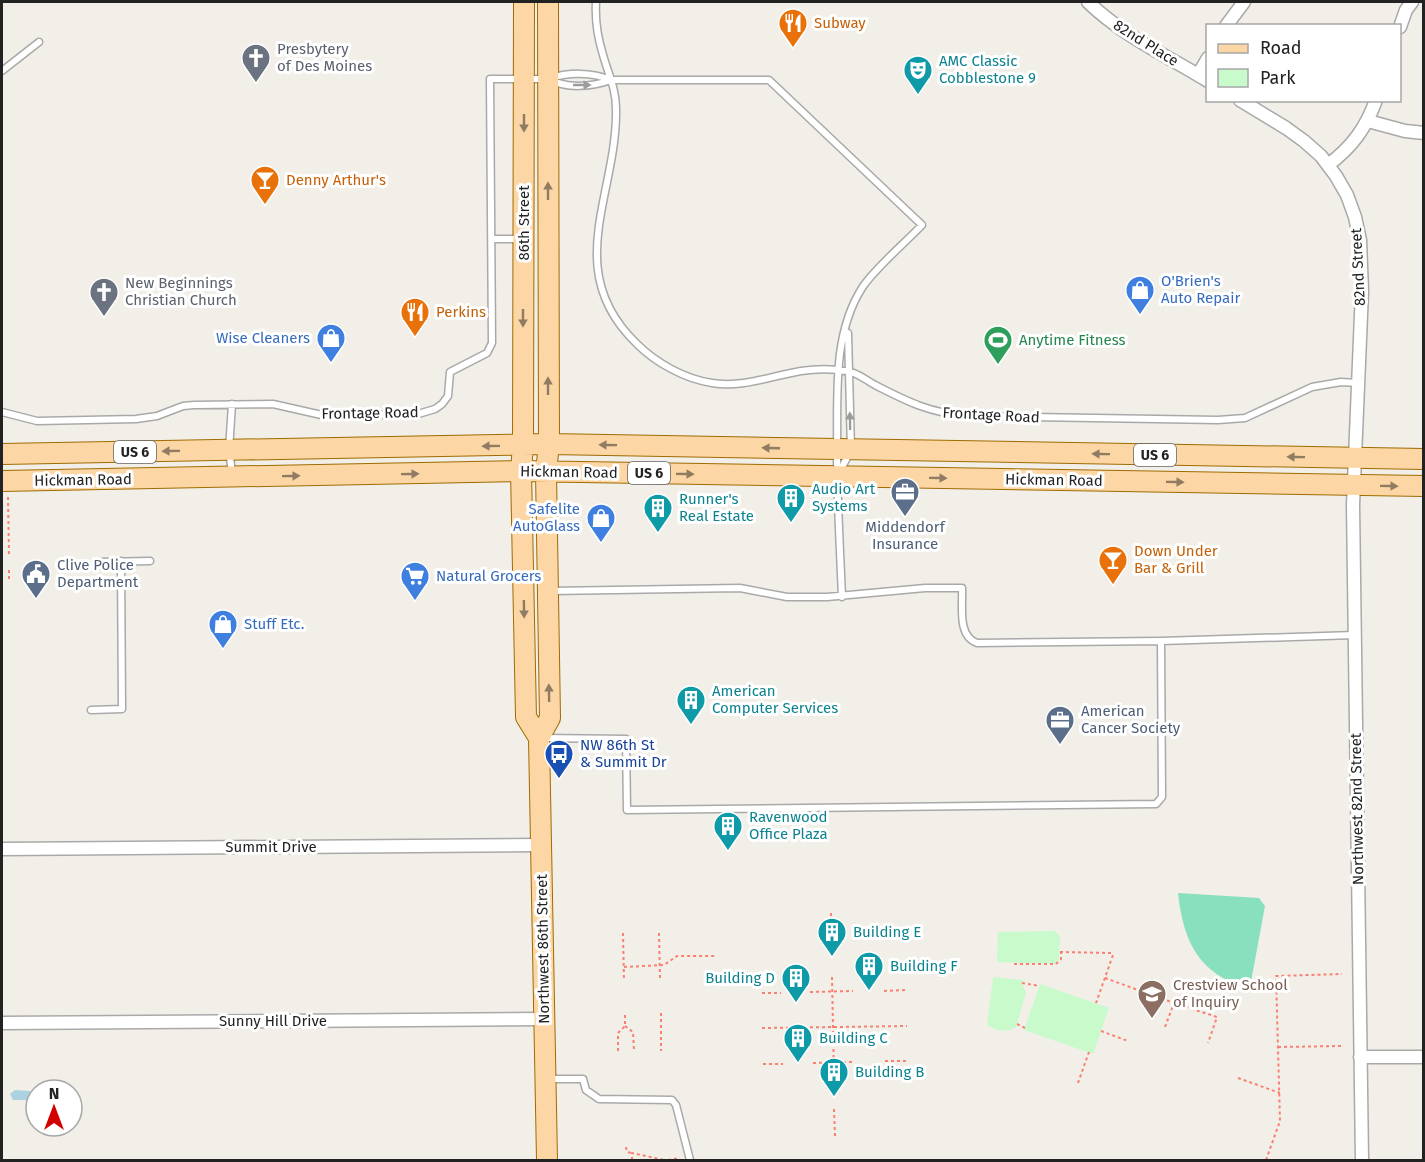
<svg xmlns="http://www.w3.org/2000/svg" width="1425" height="1162" font-family="'Fira Sans',sans-serif">
	<style>
		.park { fill: #c8facc }
		.pitch { fill: #88e0be }
		.water { fill: #aad3df }
		.lines { fill: none; stroke-linecap: round; stroke-linejoin: round }
		.service-casing { stroke: #a9a9a9; stroke-width: 9 }
		.minor-casing { stroke: #a9a9a9; stroke-width: 15 }
		.primary-casing { stroke: #a06b00; stroke-width: 22 }
		.path { stroke: #fa8072; stroke-width: 2; stroke-dasharray: 3 3; stroke-linecap: butt }
		.service { stroke: #fff; stroke-width: 6 }
		.minor { stroke: #fff; stroke-width: 12 }
		.primary { stroke: #fcd6a4; stroke-width: 20 }
		.oneway { fill: #9c9c9c }
		.oneway2 { fill: #8f7c63 }
		.labels { text-anchor: middle; dominant-baseline: central; stroke-width: 6; stroke-linejoin: round; paint-order: stroke }
		.shield { fill: #fff; stroke: #646464; stroke-width: 1.5 }
		.shield-label { font-size: 14px; font-weight: bold; fill: #222 }
		.food-label { font-size: 15px; fill: #c56008; stroke: #fff; text-anchor: start }
		.street-label { font-size: 15px; fill: #222; stroke: #fff }
		.worship-label { font-size: 15px; fill: #5b616d; stroke: #fff; text-anchor: start }
		.culture-label { font-size: 15px; fill: #0d838f; stroke: #fff; text-anchor: start }
		.shop-label { font-size: 15px; fill: #366cbe; stroke: #fff; text-anchor: start }
		.leisure-label { font-size: 15px; fill: #27864d; stroke: #fff; text-anchor: start }
		.service-label { font-size: 15px; fill: #4e5e75; stroke: #fff; text-anchor: start }
		.transit-label { font-size: 15px; fill: #164399; stroke: #fff; text-anchor: start }
		.education-label { font-size: 15px; fill: #785e54; stroke: #fff; text-anchor: start }
	</style>
	<rect width="100%" height="100%" fill="#f2efe9"/>
	<path class="park" d="M1055 931 1060 936 1059 959 1055 964 997 962 998 932Z
		M993 977 1023 980 1022 985 1026 992 1016 1027C1008 1033 995 1031 987 1025Z
		M1040 984 1109 1008 1093 1054 1024 1030Z"/>
	<path class="pitch" d="M1178 893 1259 898 1265 906 1250 987C1241 984 1230 983 1223 978 1190 959 1182 927 1178 893Z"/>
	<path class="water" d="M15 1090 30 1091 32 1097 28 1100H13L10 1094Z"/>
	<g class="lines">
		<g class="service-casing">
			<path id="service" d="M596 2C595 19 598 39 603 55 608 73 616 89 616 108 618 194 560 270 637 344 656 363 685 379 712 383 743 388 771 376 801 371 815 369 833 369 847 371 856 372 866 380 875 385 908 402 930 413 968 416L1218 420 1245 418 1312 387 1341 382 1358 383
				M2 71 39 42
				M611 80C592 72 568 72 548 79 567 89 591 87 611 80H769L922 225C905 243 874 269 862 288 832 335 838 397 837 450 837 499 840 548 842 597
				M492 239H521
				M232 404 229 450 232 473
				M2 412 37 421 136 419 157 416 183 406 194 405 273 404 326 416 418 414 435 409 442 404 448 396 450 372 487 353 492 343 490 79H546
				M839 473 851 450 848 333
				M100 562 150 561
				M551 591 740 588 787 597H827L925 588H962C963 606 957 636 977 643L1161 641 1355 635
				M91 710 122 709 121 561
				M542 738 626 739 627 810 1156 804 1162 797 1161 641
				M549 1079H583L586 1090 599 1099 672 1100 676 1105 690 1160"/>
		</g>
		<g class="minor-casing">
			<path id="minor" d="M1088 2C1122 35 1167 56 1208 81
				M1226 26 1244 2
				M1400 27 1406 10 1412 2
				M1198 75 1208 58
				M1240 100 1286 128 1304 141 1321 156 1336 176 1347 195 1355 217 1360 240 1362 291 1353 505 1362 1160
				M1368 121 1405 131 1424 133
				M1328 165C1352 147 1366 128 1376 100
				M2 849 541 845
				M2 1023 544 1019
				M1360 1057H1424"/>
		</g>
		<g class="primary-casing">
			<path id="primary" d="M524 2 523 445 521 471 526 717 539 738
				M2 454 549 444 1424 459
				M2 481 521 471 1424 486
				M547 1160 539 738 550 718 546 472 549 444 548 2"/>
		</g>
		<path class="path" d="M8 497 9 555
			M9 570V581
			M831 913 832 947
			M623 933 624 981
			M659 933 660 980
			M1060 952 1111 953 1113 955 1096 1003
			M1014 964H1056L1061 959V951
			M624 967 664 965 677 956H717
			M832 977 834 1078
			M1105 978 1174 1003 1165 1027
			M1022 983 1039 986
			M884 991 906 990
			M810 992 853 991
			M762 993H781
			M1174 1003 1217 1017 1208 1043
			M661 1013V1051
			M1017 1024 1025 1028
			M625 1026 633 1032 634 1051
			M762 1028 907 1026
			M1101 1031 1128 1041
			M1278 1047 1343 1046
			M618 1051V1033L625 1026V1013
			M885 1061H907
			M813 1063 854 1062
			M763 1064H783
			M1238 1078 1280 1093
			M1078 1083 1089 1052
			M834 1109 835 1136
			M626 1147 627 1152 632 1153
			M632 1160V1153L664 1160
			M668 1160 680 1158
			M1266 1160 1280 1121 1276 976 1342 974"/>
		<use href="#service" class="service"/>
		<use href="#minor" class="minor"/>
		<use href="#primary" class="primary"/>
	</g>
	<defs><path id="oneway-solid" d="M-6-.8H1V-3.2L6.5 0L1 3.2V.8H-6Z" transform="scale(1.5)"/></defs>
	<g class="oneway">
		<use href="#oneway-solid" transform="translate(582 85)"/>
		<use href="#oneway-solid" transform="translate(850 421) rotate(-91)"/>
	</g>
	<g class="oneway2">
		<use href="#oneway-solid" transform="translate(524 123) rotate(90)"/>
		<use href="#oneway-solid" transform="translate(548 191) rotate(-90)"/>
		<use href="#oneway-solid" transform="translate(523 318) rotate(90)"/>
		<use href="#oneway-solid" transform="translate(548 386) rotate(-90)"/>
		<use href="#oneway-solid" transform="translate(608 445) rotate(-179)"/>
		<use href="#oneway-solid" transform="translate(491 446) rotate(179)"/>
		<use href="#oneway-solid" transform="translate(771 448) rotate(-178)"/>
		<use href="#oneway-solid" transform="translate(171 451) rotate(179)"/>
		<use href="#oneway-solid" transform="translate(1101 454) rotate(-179)"/>
		<use href="#oneway-solid" transform="translate(1296 457) rotate(-179)"/>
		<use href="#oneway-solid" transform="translate(410 474) rotate(-1)"/>
		<use href="#oneway-solid" transform="translate(685 474) rotate(1)"/>
		<use href="#oneway-solid" transform="translate(291 476) rotate(-1)"/>
		<use href="#oneway-solid" transform="translate(938 478) rotate(1)"/>
		<use href="#oneway-solid" transform="translate(1175 482) rotate(1)"/>
		<use href="#oneway-solid" transform="translate(1389 486) rotate(1)"/>
		<use href="#oneway-solid" transform="translate(524 609) rotate(89)"/>
		<use href="#oneway-solid" transform="translate(549 693) rotate(-91)"/>
	</g>
	<defs>
		<g id="restaurant-pin" transform="scale(1.5)"><path d="M0 17L-7.5 6A9.5 9.5 0 1 1 7.5 6Z" fill="#e8710a" stroke="#fff"/><path d="M-5-6h1v4h1v-4h1v4h1v-4h1v5L-1.5 .5V6h-2V.5L-5-1ZM5-6V6H3V1.5H1.5Q1.5-4 5-6Z" fill="#fff"/></g>
		<g id="church-pin" transform="scale(1.5)"><path d="M0 17L-7.5 6A9.5 9.5 0 1 1 7.5 6Z" fill="#6b7280" stroke="#fff"/><path d="M-1.2-6h2.4v3.5h3.3v2.4h-3.3V6h-2.4V-.1h-3.3v-2.4h3.3Z" fill="#fff"/></g>
		<g id="theatre-pin" transform="scale(1.5)"><path d="M0 17L-7.5 6A9.5 9.5 0 1 1 7.5 6Z" fill="#0f9aa8" stroke="#fff"/><path d="M-5-5.5Q0-4 5-5.5V0Q5 5 0 6Q-5 5-5 0ZM-3.3-2.5H-1v1.5H-3.3ZM1-2.5H3.3v1.5H1ZM-2.8 1Q0 5.5 2.8 1Z" fill="#fff"/></g>
		<g id="bar-pin" transform="scale(1.5)"><path d="M0 17L-7.5 6A9.5 9.5 0 1 1 7.5 6Z" fill="#e8710a" stroke="#fff"/><path d="M-6-5H6L.8 .8V4.5H3.5V6h-7V4.5H-.8V.8Z" fill="#fff"/></g>
		<g id="shop-pin" transform="scale(1.5)"><path d="M0 17L-7.5 6A9.5 9.5 0 1 1 7.5 6Z" fill="#3f7fe0" stroke="#fff"/><path d="M-5-2.5h2.3a2.7 3.5 0 0 1 5.4 0H5L5.5 6h-11ZM-1.5-2.5h3a1.5 2.3 0 0 0-3 0Z" fill="#fff"/></g>
		<g id="stadium-pin" transform="scale(1.5)"><path d="M0 17L-7.5 6A9.5 9.5 0 1 1 7.5 6Z" fill="#2e9e5b" stroke="#fff"/><path d="M0-5a6.5 5 0 1 0 0 10a6.5 5 0 1 0 0-10ZM-3.5-1.8h7v3.6h-7Z" fill="#fff"/></g>
		<g id="office-pin" transform="scale(1.5)"><path d="M0 17L-7.5 6A9.5 9.5 0 1 1 7.5 6Z" fill="#5c6f8a" stroke="#fff"/><path d="M-6-3h4V-5.5h4V-3h4V5H-6ZM-1-4.5V-3h2v-1.5ZM-6 0V1H6V0Z" fill="#fff"/></g>
		<g id="building-pin" transform="scale(1.5)"><path d="M0 17L-7.5 6A9.5 9.5 0 1 1 7.5 6Z" fill="#0f9aa8" stroke="#fff"/><path d="M-4-6H4V6H1V3H-1V6H-4ZM-2.5-4.3h1.7v1.8h-1.7ZM.8-4.3h1.7v1.8H.8ZM-2.5-1h1.7V.8h-1.7ZM.8-1h1.7V.8H.8Z" fill="#fff"/></g>
		<g id="civic-pin" transform="scale(1.5)"><path d="M0 17L-7.5 6A9.5 9.5 0 1 1 7.5 6Z" fill="#5c6f8a" stroke="#fff"/><path d="M-.6-6.5H3V-4.5H.6V-3L4-1V1h2V6H-6V1h2V-1L-.6-3ZM-1.2 2.5V6h2.4V2.5Z" fill="#fff"/></g>
		<g id="supermarket-pin" transform="scale(1.5)"><path d="M0 17L-7.5 6A9.5 9.5 0 1 1 7.5 6Z" fill="#3f7fe0" stroke="#fff"/><path d="M-6-5.5h2.5l.6 2H6L4.5 2H-2.5L-4.4-4H-6ZM-1.5 3.2a1.3 1.3 0 1 0 .1 0ZM3 3.2a1.3 1.3 0 1 0 .1 0Z" fill="#fff"/></g>
		<g id="bus-pin" transform="scale(1.5)"><path d="M0 17L-7.5 6A9.5 9.5 0 1 1 7.5 6Z" fill="#1a4fb4" stroke="#fff"/><path d="M-5-6H5V4H4V6H2V4H-2V6H-4V4H-5ZM-3.5-4V0h7V-4ZM-3.5 1.2v1.5H-2V1.2ZM2 1.2v1.5H3.5V1.2Z" fill="#fff"/></g>
		<g id="school-pin" transform="scale(1.5)"><path d="M0 17L-7.5 6A9.5 9.5 0 1 1 7.5 6Z" fill="#8d6e63" stroke="#fff"/><path d="M0-5L7-2L0 1L-7-2ZM-4 1L0 2.5L4 1V4Q0 6-4 4Z" fill="#fff"/></g>
	</defs>
	<g fill-rule="evenodd">
		<use href="#restaurant-pin" x="793" y="23"/>
		<use href="#church-pin" x="256" y="58"/>
		<use href="#theatre-pin" x="918" y="70"/>
		<use href="#bar-pin" x="265" y="180"/>
		<use href="#shop-pin" x="1140" y="290"/>
		<use href="#church-pin" x="104" y="292"/>
		<use href="#restaurant-pin" x="415" y="312"/>
		<use href="#shop-pin" x="331" y="338"/>
		<use href="#stadium-pin" x="998" y="340"/>
		<use href="#office-pin" x="905" y="492"/>
		<use href="#building-pin" x="791" y="498"/>
		<use href="#building-pin" x="658" y="508"/>
		<use href="#shop-pin" x="601" y="518"/>
		<use href="#bar-pin" x="1113" y="560"/>
		<use href="#civic-pin" x="36" y="574"/>
		<use href="#supermarket-pin" x="415" y="576"/>
		<use href="#shop-pin" x="223" y="624"/>
		<use href="#building-pin" x="691" y="700"/>
		<use href="#office-pin" x="1060" y="720"/>
		<use href="#bus-pin" x="559" y="754"/>
		<use href="#building-pin" x="728" y="826"/>
		<use href="#building-pin" x="832" y="932"/>
		<use href="#building-pin" x="869" y="966"/>
		<use href="#building-pin" x="796" y="978"/>
		<use href="#school-pin" x="1152" y="994"/>
		<use href="#building-pin" x="798" y="1038"/>
		<use href="#building-pin" x="834" y="1072"/>
	</g>
	<g class="labels">
		<g class="shield">
			<rect x="114" y="441" width="42" height="22" rx="4.5"/>
			<rect x="1134" y="444" width="42" height="22" rx="4.5"/>
			<rect x="628" y="462" width="42" height="22" rx="4.5"/>
		</g>
		<g class="shield-label">
			<text x="135" y="452">US 6</text>
			<text x="1155" y="455">US 6</text>
			<text x="649" y="473">US 6</text>
		</g>
		<g class="food-label">
			<text x="814" y="23">Subway</text>
			<text x="286" y="180">Denny Arthur's</text>
			<text x="436" y="312">Perkins</text>
			<text x="1134" y="551">Down Under<tspan x="1134" dy="17">Bar &amp; Grill</tspan></text>
		</g>
		<g class="street-label">
			<text transform="translate(1146 43) rotate(32)">82nd Place</text>
			<text transform="translate(524 223) rotate(-90)">86th Street</text>
			<text transform="translate(1358 267) rotate(-93)">82nd Street</text>
			<text transform="translate(370 413) rotate(-1)">Frontage Road</text>
			<text transform="translate(991 415) rotate(3)">Frontage Road</text>
			<text transform="translate(569 472) rotate(1)">Hickman Road</text>
			<text transform="translate(83 480) rotate(-1)">Hickman Road</text>
			<text transform="translate(1054 480) rotate(1)">Hickman Road</text>
			<text transform="translate(1357 809) rotate(-91)">Northwest 82nd Street</text>
			<text x="271" y="847">Summit Drive</text>
			<text transform="translate(543 949) rotate(-91)">Northwest 86th Street</text>
			<text x="273" y="1021">Sunny Hill Drive</text>
		</g>
		<g class="worship-label">
			<text x="277" y="49">Presbytery<tspan x="277" dy="17">of Des Moines</tspan></text>
			<text x="125" y="283">New Beginnings<tspan x="125" dy="17">Christian Church</tspan></text>
		</g>
		<g class="culture-label">
			<text x="939" y="61">AMC Classic<tspan x="939" dy="17">Cobblestone 9</tspan></text>
			<text x="812" y="489">Audio Art<tspan x="812" dy="17">Systems</tspan></text>
			<text x="679" y="499">Runner's<tspan x="679" dy="17">Real Estate</tspan></text>
			<text x="712" y="691">American<tspan x="712" dy="17">Computer Services</tspan></text>
			<text x="749" y="817">Ravenwood<tspan x="749" dy="17">Office Plaza</tspan></text>
			<text x="853" y="932">Building E</text>
			<text x="890" y="966">Building F</text>
			<text x="775" y="978" text-anchor="end">Building D</text>
			<text x="819" y="1038">Building C</text>
			<text x="855" y="1072">Building B</text>
		</g>
		<g class="shop-label">
			<text x="1161" y="281">O'Brien's<tspan x="1161" dy="17">Auto Repair</tspan></text>
			<text x="310" y="338" text-anchor="end">Wise Cleaners</text>
			<text x="580" y="509" text-anchor="end">Safelite<tspan x="580" dy="17">AutoGlass</tspan></text>
			<text x="436" y="576">Natural Grocers</text>
			<text x="244" y="624">Stuff Etc.</text>
		</g>
		<g class="leisure-label">
			<text x="1019" y="340">Anytime Fitness</text>
		</g>
		<g class="service-label">
			<text x="905" y="527" text-anchor="middle">Middendorf<tspan x="905" dy="17">Insurance</tspan></text>
			<text x="57" y="565">Clive Police<tspan x="57" dy="17">Department</tspan></text>
			<text x="1081" y="711">American<tspan x="1081" dy="17">Cancer Society</tspan></text>
		</g>
		<g class="transit-label">
			<text x="580" y="745">NW 86th St<tspan x="580" dy="17">&amp; Summit Dr</tspan></text>
		</g>
		<g class="education-label">
			<text x="1173" y="985">Crestview School<tspan x="1173" dy="17">of Inquiry</tspan></text>
		</g>
	</g>
	<rect width="1425" height="1162" fill="none" stroke="#222222" stroke-width="6"/>
	<rect x="1206" y="24" width="195" height="78" fill="#ffffff" stroke="#a7a7a7" stroke-width="1.5"/>
	<rect x="1218" y="44" width="30" height="9" fill="#fcd6a4" stroke="#a7a7a7" stroke-width="1.5"/>
	<text x="1260" y="54" font-size="18" fill="#222222">Road</text>
	<rect x="1218" y="69" width="30" height="18" fill="#c8facc" stroke="#a7a7a7" stroke-width="1.5"/>
	<text x="1260" y="84" font-size="18" fill="#222222">Park</text>
	<g transform="translate(54 1108)"><circle r="28" fill="#ffffff" stroke="#a7a7a7" stroke-width="1.5"/>
	<path d="M0-4.5L10 22L0 15L-10 22Z" fill="#d40000"/>
	<text y="-9" font-size="16" font-weight="bold" text-anchor="middle" fill="#222222">N</text>
	</g>
</svg>
